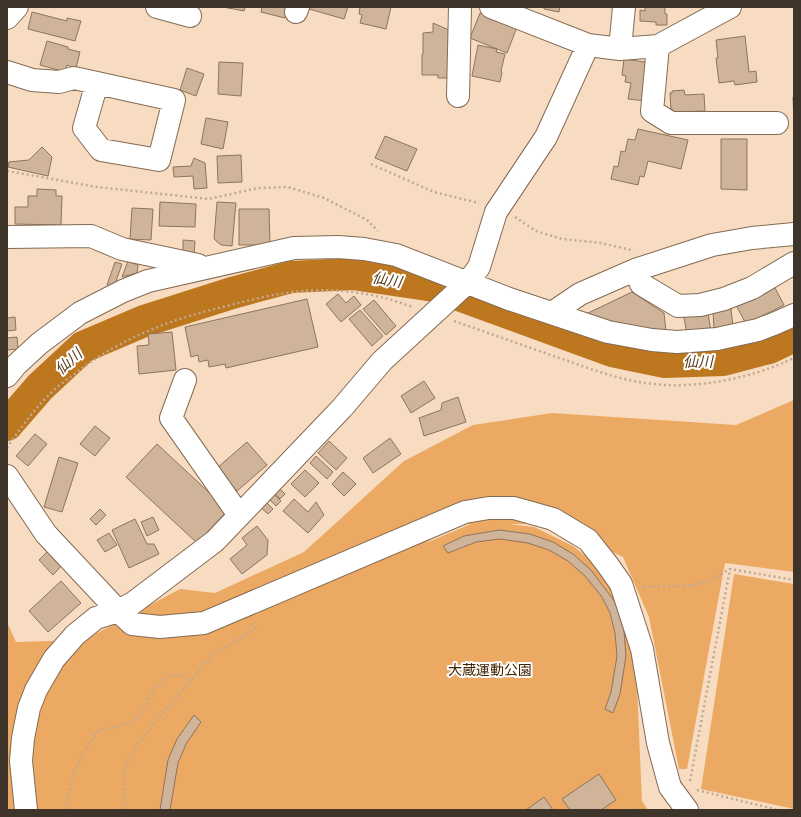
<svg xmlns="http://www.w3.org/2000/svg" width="801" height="817" font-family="'Golos Text','Noto Sans JP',sans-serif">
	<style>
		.green { fill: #eca963; fill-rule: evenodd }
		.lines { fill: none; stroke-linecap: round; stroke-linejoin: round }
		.river { stroke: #bd771f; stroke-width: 32 }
		.building { fill: #cfb49a; stroke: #8d745c }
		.minor-casing { stroke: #836b53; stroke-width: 24 }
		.path { stroke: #c0a993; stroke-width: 2.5; stroke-dasharray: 2 3; stroke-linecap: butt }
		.minor { stroke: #fff; stroke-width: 22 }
		.labels { text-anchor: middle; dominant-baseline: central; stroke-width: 4; stroke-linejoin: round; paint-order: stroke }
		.park-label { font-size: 14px; fill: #412401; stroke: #fff }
		.water-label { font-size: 15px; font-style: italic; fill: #593b1a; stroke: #fff }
	</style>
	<rect width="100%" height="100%" fill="#f8dcc1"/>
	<path class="green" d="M794 400V572L725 563 687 769H679L649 617 623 557 552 524H509L534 527 573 546 605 572 625 616 637 685 642 801 648 810H7V622L16 642 84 640 180 589 215 593 304 552 404 461 473 425 552 413 736 425ZM454 524H471L426 543Z
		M734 574 794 584V809L701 789Z"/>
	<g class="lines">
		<path class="river" d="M7 425 40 387 83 347 144 321 232 293 291 277 353 274 434 286 612 351 665 362 723 360 769 348 794 336"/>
	</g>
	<path class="building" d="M223 7H245L244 11Z
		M262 7H288L285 18 261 12Z
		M302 7H348L344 19Z
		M360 7H391L386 29 360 23 362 15 359 14Z
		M544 7H560L559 12 544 9Z
		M645 7H665V14H667V25H656V22L640 21V10L645 11Z
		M32 12 67 21V18L81 21 75 41 28 29Z
		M480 13 517 27 507 53 470 38Z
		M433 23 449 30 448 78H438V75H422V54H423V33L433 32Z
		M745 36 749 72 756 71 757 82 735 85 734 81 719 83 716 58H718L716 40Z
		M47 41 68 47V49L80 52 76 68 67 65 65 72 40 65Z
		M478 45 497 49 496 52 505 54 501 71 502 72 500 82 472 76Z
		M624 59 652 63 646 101 628 99 631 83 625 82 626 76 622 75Z
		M219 62 243 63 241 96 218 94Z
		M187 68 204 74 196 96 180 90Z
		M684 90 685 95 704 94 705 111 673 112V110H671L670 93H672V91Z
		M793 97H794V127Z
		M206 118 228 122 223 149 201 144Z
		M638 129 688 140 681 169 648 161 644 177 640 176 638 185 611 179 614 166 618 167 621 151 625 152 628 139 635 140Z
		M385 136 417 149 407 171 375 158Z
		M721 139H747V190L721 189Z
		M42 147 52 157 48 176 8 167 9 162 29 160Z
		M241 155 242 182 218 183 217 156Z
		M194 158 205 163 207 188 194 189 193 176 174 177 173 167 191 166Z
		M37 189 56 190V196H62L61 225 15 224V207H28V196H37Z
		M160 202 196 204 195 227 159 226Z
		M217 202 236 203 232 246 221 245 214 239Z
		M132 208 153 209 151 240 130 239Z
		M239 209H269L270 245H239Z
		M183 240 195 241 194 256 183 255Z
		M128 261 138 265 137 273 122 277Z
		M115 262 122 264 114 287 107 285Z
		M774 286 784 305 746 324 736 305Z
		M632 292 664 313 666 331 651 330 619 324 586 314Z
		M338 294 346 303 354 296 361 305 341 322 326 304Z
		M307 299 318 347 226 368 225 364 209 367 208 360 199 362 198 355 191 357 185 327Z
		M374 300 396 326 386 335 363 309Z
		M731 309 733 327 714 329 713 311Z
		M360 310 383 336 372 346 349 319Z
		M708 313 711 332 687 335 684 317Z
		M15 317 16 330 7 331V318Z
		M172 332 176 370 139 374 137 346 149 345 148 334Z
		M17 337 18 349 7 350V338Z
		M424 381 435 398 411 413 401 396Z
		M458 397 466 422 424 436 419 418 441 410 442 403Z
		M95 426 110 438 95 456 80 444Z
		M35 434 47 444 28 466 16 456Z
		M390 438 401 454 373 473 363 458Z
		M329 441 347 458 336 470 318 453Z
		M247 442 267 465 237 491 217 468Z
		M157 444 228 510 197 543 126 477Z
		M316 456 333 472 327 479 310 463Z
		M59 457 78 463 62 512 44 507Z
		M305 470 319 483 305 497 291 484Z
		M343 472 356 484 344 496 332 484Z
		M276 485 285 494 280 499 272 490Z
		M272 492 281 501 276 506 267 497Z
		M294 499 308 512 316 502 324 515 308 533 283 511Z
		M264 500 273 509 268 514 259 506Z
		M100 509 106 515 96 525 90 519Z
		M153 517 159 530 147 536 141 522Z
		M135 519 147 544H154L159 554 129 568 112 530Z
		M257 526 268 540 267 555 242 574 230 559 247 545 242 538Z
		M499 530 530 534 553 542 573 554 591 570 615 602 624 631 626 656 620 694 613 713 605 709 611 692 617 656 615 633 610 613 602 597 585 576 568 561 549 550 528 543 500 539 476 542 448 553 443 546 464 536Z
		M109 533 117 545 105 552 97 540Z
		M50 549 64 563 53 575 39 560Z
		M61 581 81 603 48 632 29 611Z
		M194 715 201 722 186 744 178 763 170 810H160L168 760 177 739Z
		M599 774 616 800 601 810H570L562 799Z
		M544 797 553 810H526Z"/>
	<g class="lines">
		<g class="minor-casing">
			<path id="minor" d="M157 7 190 16
				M491 7 588 45 620 49 658 46 730 7
				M296 12 298 7
				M7 18 17 7
				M658 46 652 111 671 123H777
				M620 49 624 7
				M7 72 32 80 59 82 74 78 174 100 159 160 101 150 84 128 97 83
				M458 96 460 7
				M7 237 91 236 122 249 198 265
				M635 270 641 284 678 306 700 305 724 299 752 288 794 263
				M552 313 580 294 635 270 712 245 752 238 794 234
				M7 376 16 365 40 343 80 313 123 291 148 281 294 248 338 247 364 249 396 255 509 299 608 332 652 340 677 342 717 339 758 330 776 323 794 315
				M185 380 171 418 239 515
				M7 476 46 534 106 598 118 611 132 624 160 627 204 623 465 512 489 508H514L553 519 588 540 607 564 621 584 642 649 658 743 670 787 687 810
				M26 810 21 761 23 738 29 708 36 690 54 659 75 635 96 618 118 611 133 603 215 541 342 408 382 361 468 282 479 267 496 212 546 137 588 45"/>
		</g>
		<path class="path" d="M371 164 434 192 479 203
			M7 171 97 187 209 199 258 188 288 187 324 198 367 220 378 231
			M515 217 536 231 562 239 601 243 631 250
			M454 321C491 334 528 347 565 360 594 370 622 381 653 384 699 389 752 378 794 358
			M7 448C19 430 32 412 48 396 55 388 65 381 73 375 123 336 174 318 235 304 257 298 280 293 303 291 328 289 360 291 384 298 394 300 403 304 413 307
			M643 587 681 586 696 585 708 581 730 569 794 580
			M690 781 730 569
			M697 790 778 810
			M66 810C69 780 80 753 99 730L116 727 132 722 139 716 158 685 171 675H180L190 681
			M126 810 123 786V771L136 746 155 722 213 655 255 629 252 624
			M633 810 635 809 646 810"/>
		<use href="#minor" class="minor"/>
	</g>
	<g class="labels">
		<g class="park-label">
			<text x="490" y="669">大蔵運動公園</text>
		</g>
		<g class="water-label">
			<text transform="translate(387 279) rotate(9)">仙川</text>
			<text transform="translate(68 361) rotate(-42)">仙川</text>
			<text transform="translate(698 361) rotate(-1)">仙川</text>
		</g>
	</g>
	<rect width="801" height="817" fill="none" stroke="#3f3429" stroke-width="16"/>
</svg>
